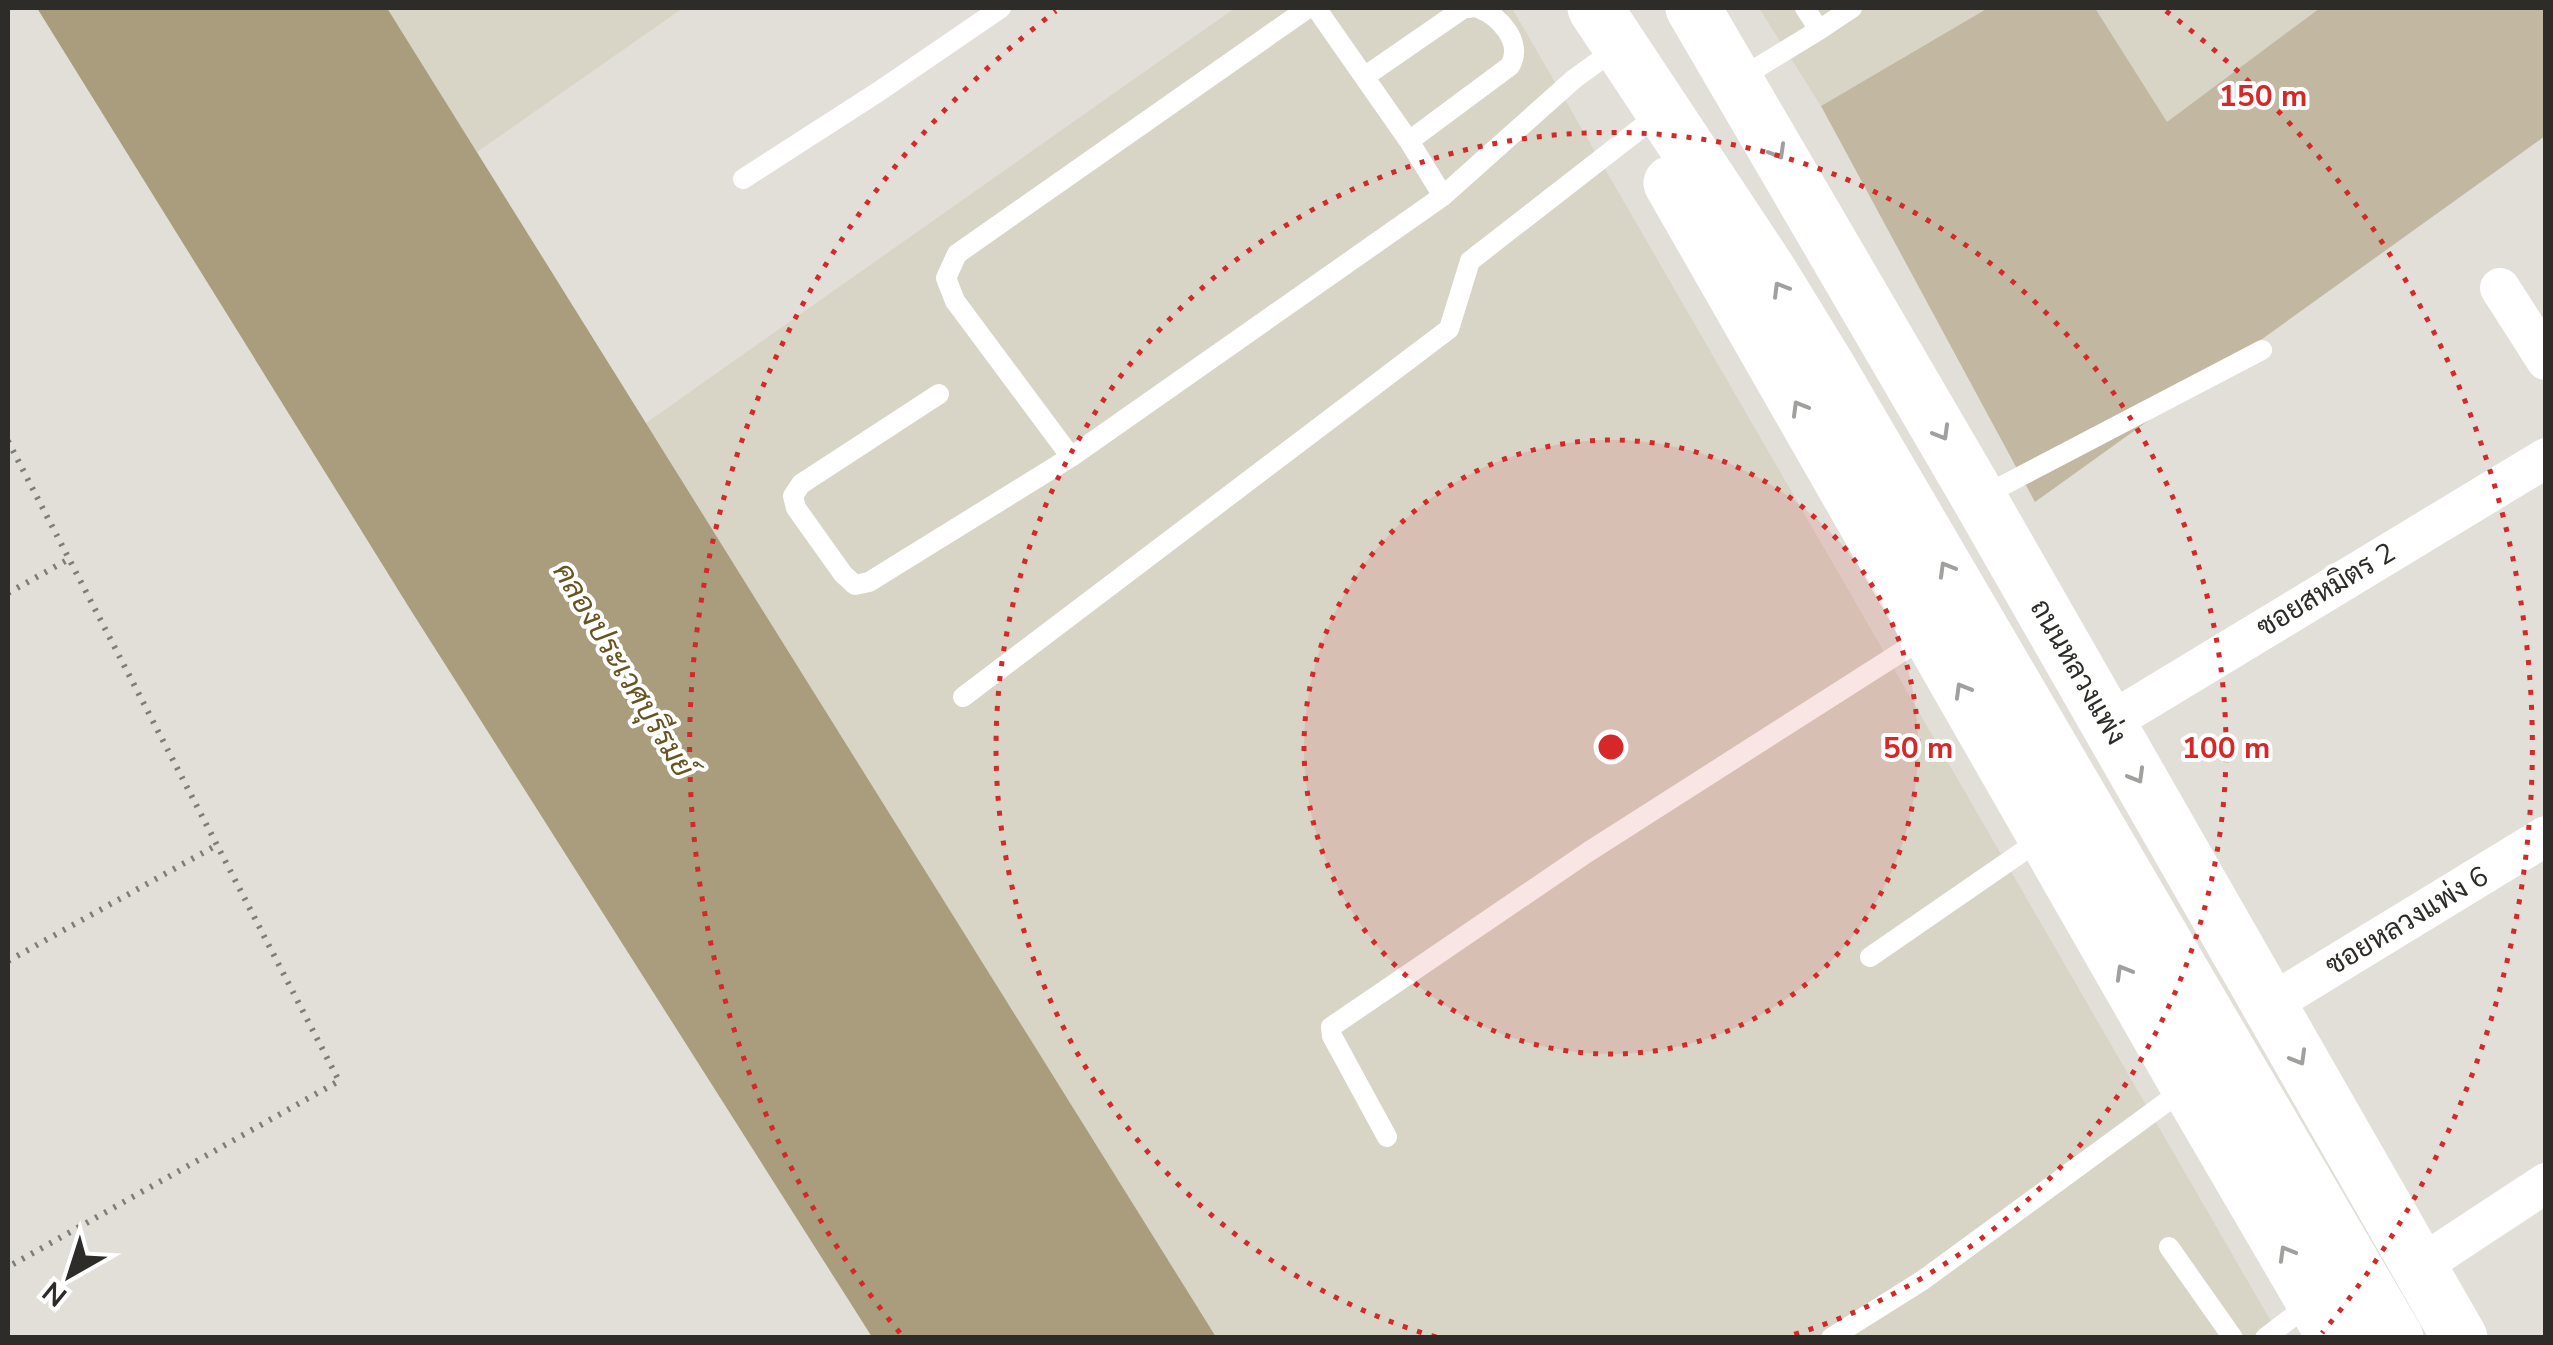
<svg xmlns="http://www.w3.org/2000/svg" width="2553" height="1345" font-family="'Nunito Sans',Sarabun,sans-serif">
	<style>
		.built { fill: #d8d4c6 }
		.green { fill: #c2b8a2 }
		.water { fill: #a99d7e }
		.lines { fill: none; stroke-linecap: round; stroke-linejoin: round }
		.path { stroke: #7f7d79; stroke-width: 6; stroke-dasharray: 2.5 8; stroke-linecap: butt }
		.lane { stroke: #fff; stroke-width: 20 }
		.street { stroke: #fff; stroke-width: 40 }
		.primary { stroke: #fff; stroke-width: 55 }
		.oneway { stroke: #a0a09f }
		.ring { fill: none; stroke: #d62828; stroke-width: 5; stroke-dasharray: 5 10 }
		.labels { text-anchor: middle; dominant-baseline: central; stroke-width: 8; stroke-linejoin: round; paint-order: stroke }
		.street-label { font-size: 28px; fill: #2d2c29; stroke: #fff }
		.water-label { font-size: 30px; font-style: italic; fill: #685420; stroke: #fff }
		.centre { fill: #d62828; stroke: #fff; stroke-width: 5 }
		.ring-label { font-size: 30px; text-anchor: middle; font-weight: bold; fill: #d62828; stroke: #fff; stroke-width: 8; stroke-linejoin: round; paint-order: stroke }
	</style>
	<rect width="100%" height="100%" fill="#e1dfd8"/>
	<path class="built" d="M387 8H683L477 152Z
		M1235 8H1512L2280 1337H1216L646 423Z
		M1759 8H1988L1821 106Z
		M2095 8H2320L2167 123Z"/>
	<path class="green" d="M1988 8H2095L2167 122 2320 8H2545V136L2035 502 1821 106Z"/>
	<path class="water" d="M37 8H387L1216 1337H872L410 609Z"/>
	<g class="lines">
		<path class="path" d="M8 441 339 1081 8 1267
			M8 593 69 559
			M8 961 217 845"/>
		<path class="lane" d="M1316 8 1409 141
			M1805 8 1819 30 1852 8
			M1364 77 1464 8H1470
			M1737 80 1819 30
			M743 179 878 92 1001 8
			M1443 196 1409 141 1510 66C1524 42 1499 16 1478 8
			M939 394 801 484 793 496 796 508 843 574 855 585 869 582 1071 457 1443 196 1574 79 1603 58
			M1071 457 955 301 946 278 957 254 1308 8
			M1981 497 2262 350
			M963 697 1449 329 1470 261 1641 128
			M1870 957 2044 837
			M1387 1137 1332 1036 1331 1027 1588 852 1928 635
			M2169 1247 2233 1338
			M1831 1338 1923 1280 2187 1087
			M2265 1338 2312 1302"/>
		<path class="street" d="M2500 288 2546 360
			M2107 724 2546 458
			M2269 1005 2546 836
			M2420 1266 2546 1183"/>
		<path class="primary" d="M1595 8 1771 274 1828 367 2396 1338
			M1693 8 1979 498 2460 1338
			M1671 183 2188 1086 2335 1338"/>
	</g>
	<defs><path id="oneway-chevron" d="M-2-3.5L2.5 0L-2 3.5" fill="none" stroke-width="1.6" stroke-linecap="round" stroke-linejoin="round" transform="scale(2.5)"/></defs>
	<g class="oneway">
		<use href="#oneway-chevron" transform="translate(1778 152) rotate(60)"/>
		<use href="#oneway-chevron" transform="translate(1780 289) rotate(-121)"/>
		<use href="#oneway-chevron" transform="translate(1799 408) rotate(-120)"/>
		<use href="#oneway-chevron" transform="translate(1942 433) rotate(60)"/>
		<use href="#oneway-chevron" transform="translate(1946 569) rotate(-120)"/>
		<use href="#oneway-chevron" transform="translate(1962 690) rotate(-120)"/>
		<use href="#oneway-chevron" transform="translate(2137 776) rotate(60)"/>
		<use href="#oneway-chevron" transform="translate(2123 972) rotate(-120)"/>
		<use href="#oneway-chevron" transform="translate(2299 1058) rotate(60)"/>
		<use href="#oneway-chevron" transform="translate(2286 1253) rotate(-120)"/>
	</g>
	<circle cx="1611" cy="747" r="307" fill="#d62828" fill-opacity=".12"/>
	<g class="ring">
		<circle cx="1611" cy="747" r="307"/>
		<path d="M1436 1337A615 615 0 1 1 1786 1337"/>
		<path d="M900 1333A922 922 0 0 1 1056 11M2166 11A922 922 0 0 1 2322 1333"/>
	</g>
	<g class="labels">
		<g class="street-label">
			<text transform="translate(2326 590) rotate(-31)">ซอยสหมิตร 2</text>
			<text transform="translate(2078 672) rotate(60)">ถนนหลวงแพ่ง</text>
			<text transform="translate(2407 921) rotate(-31)">ซอยหลวงแพ่ง 6</text>
		</g>
		<g class="water-label">
			<text transform="translate(623 670) rotate(59)">คลองประเวศบุรีรมย์</text>
		</g>
	</g>
	<circle cx="1611" cy="747" r="15" class="centre"/>
	<g class="ring-label">
		<text x="2263" y="106">150 m</text>
		<text x="1918" y="758">50 m</text>
		<text x="2226" y="758">100 m</text>
	</g>
	<rect width="2553" height="1345" fill="none" stroke="#2d2c29" stroke-width="20"/>
	<g transform="translate(70 1275) rotate(219)" stroke="#ffffff" stroke-width="8" paint-order="stroke">
	<path d="M0-8L18 38L0 25L-18 38Z" fill="#2d2c29"/>
	<text y="-15" font-size="28" font-weight="bold" text-anchor="middle" fill="#2d2c29">N</text>
	</g>
</svg>
